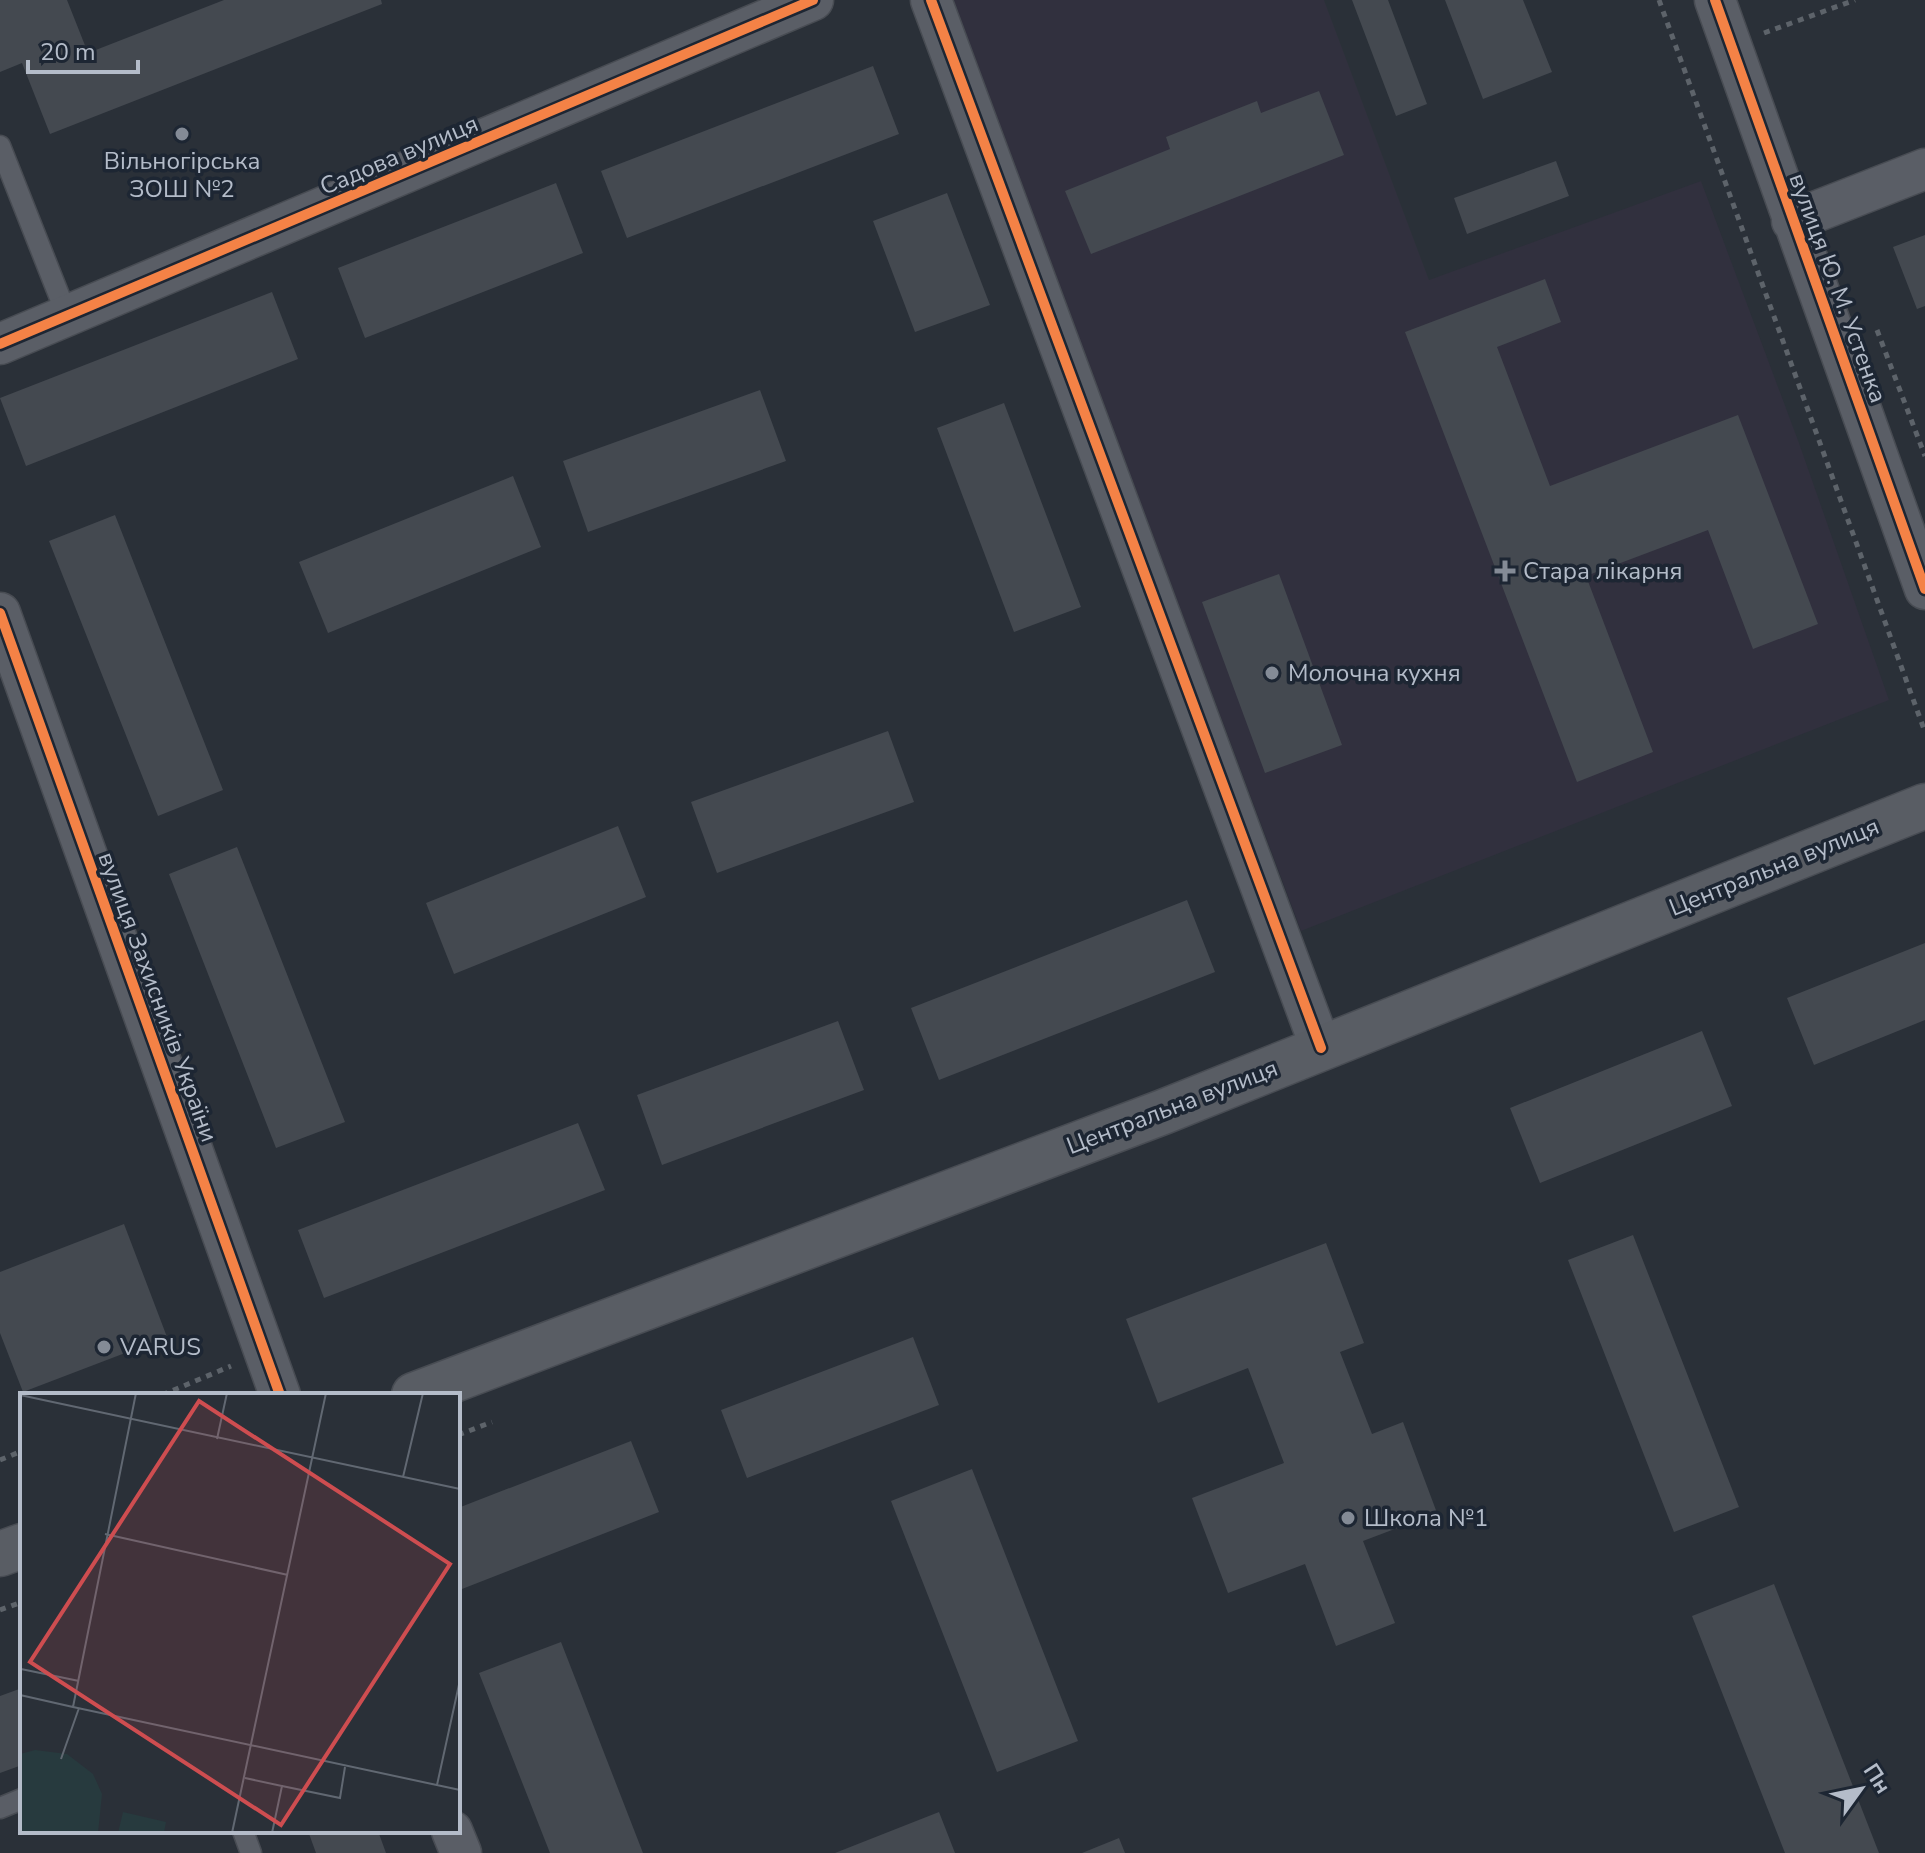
<svg xmlns="http://www.w3.org/2000/svg" width="1925" height="1853" font-family="'Nunito Sans',sans-serif">
	<style>
		.medical { fill: #31303e }
		.building { fill: #444950 }
		.lines { fill: none; stroke-linecap: round; stroke-linejoin: round }
		.service-casing { stroke: #484c53; stroke-width: 23 }
		.minor-casing { stroke: #484c53; stroke-width: 43 }
		.secondary-casing { stroke: #484c53; stroke-width: 47 }
		.path { stroke: #5d636a; stroke-width: 5; stroke-dasharray: 6 6; stroke-linecap: butt }
		.service { stroke: #5a5e66; stroke-width: 20 }
		.minor { stroke: #5a5e66; stroke-width: 40 }
		.secondary { stroke: #595d64; stroke-width: 44 }
		.cycleway-casing { stroke: #1d2633; stroke-width: 15 }
		.cycleway { stroke: #f48246; stroke-width: 10 }
		.poi-dot { fill: #848b96; stroke: #1d2633; stroke-width: 3 }
		.labels { text-anchor: middle; dominant-baseline: central; stroke-width: 7; stroke-linejoin: round; paint-order: stroke }
		.street-label { font-size: 24px; fill: #b4bcc9; stroke: #1d2633 }
		.poi-label { font-size: 24px; fill: #b4bcc9; stroke: #1d2633; text-anchor: start }
		.inset-road { fill: none; stroke: #616872; stroke-width: 2 }
		.view { fill: #ce4d50; fill-opacity: 0.15; stroke: #ce4d50; stroke-width: 4 }
		.inset-edge { fill: none; stroke: #b4bcc9; stroke-width: 4 }
	</style>
	<rect width="100%" height="100%" fill="#2a3038"/>
	<path class="medical" d="M952 0H1324L1429 280 1701 181 1799 443 1889 700 1301 931Z"/>
	<path class="building" d="M0 0H67L88 53 224 0H381L382 4 50 134 22 63 0 72Z
		M1352 0H1388L1427 104 1396 116Z
		M1445 0H1523L1552 72 1483 99Z
		M873 66 899 134 627 238 601 171Z
		M1319 91 1344 155 1091 254 1065 191 1170 149 1166 137 1257 101 1261 113Z
		M1556 161 1569 196 1467 234 1454 198Z
		M556 183 583 253 365 338 338 268Z
		M947 193 990 305 915 332 873 221Z
		M1925 235V306L1917 309 1893 247Z
		M1545 279 1561 322 1497 347 1550 486 1738 415 1818 624 1753 649 1708 530 1586 576 1653 752 1577 782 1405 332Z
		M272 292 298 359 26 466 0 398Z
		M760 390 786 461 588 532 563 461Z
		M1004 403 1081 607 1014 632 937 428Z
		M513 476 541 547 328 633 299 562Z
		M115 515 223 790 158 816 49 541Z
		M1279 574 1342 745 1265 773 1202 602Z
		M888 731 914 802 717 873 691 802Z
		M618 826 646 897 454 974 426 903Z
		M237 847 345 1122 276 1148 169 874Z
		M1187 900 1215 972 939 1080 911 1008Z
		M1925 943V1020L1814 1065 1787 998Z
		M838 1021 864 1090 662 1165 637 1095Z
		M1702 1031 1732 1106 1540 1183 1510 1108Z
		M578 1123 605 1190 324 1298 298 1230Z
		M124 1224 167 1337 23 1392 0 1333V1272Z
		M1633 1235 1739 1507 1674 1532 1568 1260Z
		M1326 1243 1364 1343 1340 1352 1372 1434 1403 1422 1437 1513 1363 1541 1395 1623 1336 1646 1305 1564 1228 1593 1192 1498 1284 1463 1248 1368 1158 1403 1126 1319Z
		M913 1337 939 1405 747 1478 721 1410Z
		M631 1441 659 1512 462 1589 458 1580V1508Z
		M972 1469 1078 1741 997 1772 891 1501Z
		M1774 1584 1879 1853H1785L1692 1616Z
		M561 1642 643 1853H550L479 1673Z
		M22 1688V1765L0 1773V1696Z
		M939 1812 955 1853H835Z
		M308 1831H378L386 1853H316Z
		M1119 1838 1125 1853H1082Z"/>
	<g class="lines">
		<g class="service-casing">
			<path id="service" d="M0 146 68 318
				M0 1808 22 1799
				M243 1831 251 1853"/>
		</g>
		<g class="minor-casing">
			<path id="minor" d="M931 0 1321 1048
				M1715 0 1925 589
				M1792 221 1925 169
				M0 344 813 0
				M0 613 280 1395
				M452 1831 461 1853"/>
		</g>
		<g class="secondary-casing">
			<path id="secondary" d="M414 1395 1163 1112 1925 806
				M0 1554 22 1546"/>
		</g>
		<path class="path" d="M1659 0 1925 732
			M1764 33 1855 0
			M1877 330 1925 456
			M162 1395 231 1366
			M458 1435 492 1422
			M0 1460 22 1451
			M0 1610 22 1602"/>
		<use href="#service" class="service"/>
		<use href="#minor" class="minor"/>
		<use href="#secondary" class="secondary"/>
		<g class="cycleway-casing">
			<path id="cycleway" d="M931 0 1321 1048
				M1715 0 1925 589
				M0 344 813 0
				M0 613 280 1395"/>
		</g>
		<use href="#cycleway" class="cycleway"/>
	</g>
	<g class="poi-dot">
		<circle cx="182" cy="134" r="8"/>
		<path d="M1501 559h8v8h8v8h-8v8h-8v-8h-8v-8h8z"/>
		<circle cx="1272" cy="673" r="8"/>
		<circle cx="104" cy="1347" r="8"/>
		<circle cx="1348" cy="1518" r="8"/>
	</g>
	<g class="labels">
		<g class="street-label">
			<text transform="translate(399 155) rotate(-23)">Садова вулиця</text>
			<text transform="translate(1838 288) rotate(70)">вулиця Ю. М. Устенка</text>
			<text transform="translate(1774 867) rotate(-22)">Центральна вулиця</text>
			<text transform="translate(158 997) rotate(70)">вулиця Захисників України</text>
			<text transform="translate(1172 1107) rotate(-21)">Центральна вулиця</text>
		</g>
		<g class="poi-label">
			<text x="182" y="161" text-anchor="middle">Вільногірська<tspan x="182" dy="28">ЗОШ №2</tspan></text>
			<text x="1523" y="571">Стара лікарня</text>
			<text x="1288" y="673">Молочна кухня</text>
			<text x="120" y="1347">VARUS</text>
			<text x="1364" y="1518">Школа №1</text>
		</g>
	</g>
	<g transform="translate(20 1393)">
		<rect width="440" height="440" fill="#2a3038"/>
		<path d="M15 357 47 361 73 381 82 401 78 440H0V361ZM103 419 146 429 144 440H98Z" fill="#273a3e"/>
		<path class="inset-road" d="M0 2 440 96M197 46 207 0M383 84 403 0M85 141 268 182M1 276 59 288M0 302 53 314 116 0M53 314 440 397M41 366 59 315M225 385 262 393 252 440M417 392 440 287M262 393 320 405 325 374M212 440 306 0"/>
		<path class="view" d="M179 8 430 171 261 432 10 269Z"/>
		<rect width="440" height="440" class="inset-edge"/>
	</g>
	<g transform="translate(1861 1789) rotate(57)" stroke="#1d2633" stroke-width="6" paint-order="stroke">
	<path d="M0-6L14 30L0 20L-14 30Z" fill="#b4bcc9"/>
	<text y="-12" font-size="22" font-weight="bold" text-anchor="middle" fill="#b4bcc9">Пн</text>
	</g>
	<path d="M28 60v12h110v-12" fill="none" stroke="#b4bcc9" stroke-width="4"/>
	<text x="40" y="60" font-size="24" fill="#b4bcc9" stroke="#1d2633" stroke-width="6" paint-order="stroke">20 m</text>
</svg>
